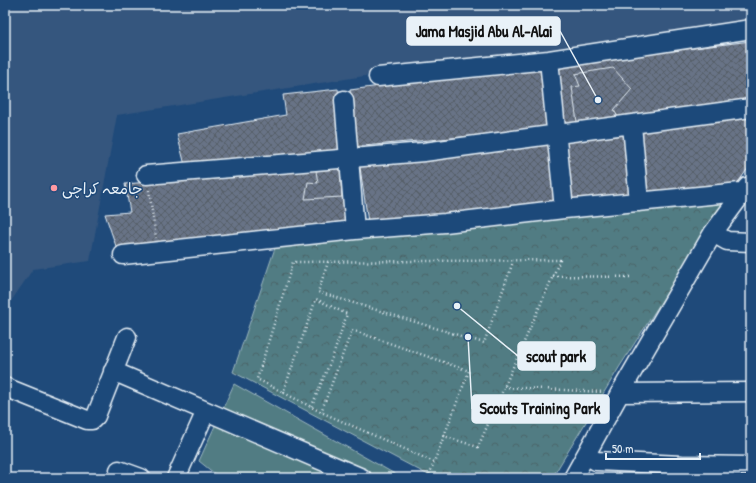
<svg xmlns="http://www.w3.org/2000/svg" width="756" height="483" font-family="'Patrick Hand','Playpen Sans Arabic',sans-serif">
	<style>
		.built { fill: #35567e }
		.forest { fill: url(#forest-crowns); stroke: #9cb6be }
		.pitch { fill: #517c83; stroke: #9cb6be }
		.building { fill: url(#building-cross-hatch); stroke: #e8f1f8 }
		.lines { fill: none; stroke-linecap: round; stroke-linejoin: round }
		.minor-casing { stroke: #e8f1f8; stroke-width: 21 }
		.path { stroke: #e8f1f8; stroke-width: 2.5; stroke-dasharray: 1 3; stroke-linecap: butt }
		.minor { stroke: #1f4a7a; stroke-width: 18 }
		.poi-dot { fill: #ff9aa2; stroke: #1f4a7a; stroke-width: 1.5 }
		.labels { text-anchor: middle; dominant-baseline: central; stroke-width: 3; stroke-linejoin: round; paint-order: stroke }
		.poi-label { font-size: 15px; fill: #e8f1f8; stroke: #1f4a7a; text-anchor: start }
		.leader { fill: none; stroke: #e8f1f8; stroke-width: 1.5 }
		.callout-dot { fill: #e8f1f8; stroke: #1f4a7a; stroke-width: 1.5 }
		.callout { fill: #e8f1f8; stroke: #e8f1f8; stroke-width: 1.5 }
		.callout-label { font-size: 16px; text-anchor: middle; font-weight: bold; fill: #111 }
	</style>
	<defs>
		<pattern id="forest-crowns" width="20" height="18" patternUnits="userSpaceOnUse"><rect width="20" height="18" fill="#517c83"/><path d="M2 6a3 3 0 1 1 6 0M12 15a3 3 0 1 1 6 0" fill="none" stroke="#4c6569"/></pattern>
		<pattern id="building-cross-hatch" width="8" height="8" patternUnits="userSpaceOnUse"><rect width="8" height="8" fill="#677386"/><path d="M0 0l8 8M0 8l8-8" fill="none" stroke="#565e68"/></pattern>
	</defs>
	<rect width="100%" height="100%" fill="#1f4a7a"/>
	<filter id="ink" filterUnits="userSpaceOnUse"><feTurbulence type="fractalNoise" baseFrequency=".025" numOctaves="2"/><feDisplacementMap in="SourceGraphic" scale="8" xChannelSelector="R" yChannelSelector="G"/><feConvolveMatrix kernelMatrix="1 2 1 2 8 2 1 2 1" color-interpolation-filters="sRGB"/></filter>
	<g filter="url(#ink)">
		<path class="built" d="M5 5H751V25L377 74 117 115 90 261 33 269 5 310Z"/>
		<path class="forest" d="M725 202 620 366 552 478H434L233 372 276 245Z"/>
		<path class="pitch" d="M234 384 402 478H220L199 461Z"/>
		<path class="building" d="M751 41V100L563 126 556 65Z
			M545 64 551 129 352 147 350 90Z
			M613 68 632 89 614 110 619 119 577 122 572 87 580 86 575 74Z
			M338 89 345 149 185 165 177 134 286 115 283 95Z
			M751 117V164L737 184 648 194 638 131Z
			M633 134V203L570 209 564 140Z
			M552 139 555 203 368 222 359 161Z
			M345 166 347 222 117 249 105 214 130 212 125 184Z
			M340 168 342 197 305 199 308 182 318 183 316 171Z"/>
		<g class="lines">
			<g class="minor-casing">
				<path id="minor" d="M549 60 564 209
					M378 77 549 60 751 29
					M344 100 355 230
					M632 125 639 202
					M146 175 424 152 751 108
					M713 233 727 241 751 242
					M123 255 355 230 445 223 564 209 751 191
					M113 371 362 478
					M5 387 87 420H92L96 416 127 337
					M620 393 751 392
					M586 455 596 461 682 465 751 466
					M119 470 141 478
					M176 478 206 411
					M573 478 620 393 713 233 747 187"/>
			</g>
			<path class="path" d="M149 190 156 238
				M560 260 478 447 444 436 434 462 321 412 257 379 293 262Z
				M328 262 318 292 484 343 513 262
				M553 276 633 277
				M504 387 604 392
				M283 393 316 299 347 314 334 353 311 408
				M321 412 352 330 469 371 444 436
				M428 478 434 462"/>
			<use href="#minor" class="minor"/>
		</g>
	</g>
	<circle class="poi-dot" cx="54" cy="188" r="4"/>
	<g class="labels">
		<g class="poi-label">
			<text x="62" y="188">جامعہ کراچی</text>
		</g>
	</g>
	<path class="leader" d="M598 100L560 31M457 306L518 356M468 337L472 409"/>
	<g class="callout-dot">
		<circle cx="598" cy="100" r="4"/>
		<circle cx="457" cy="306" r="4"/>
		<circle cx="468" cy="337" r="4"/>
	</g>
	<g class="callout">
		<rect x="407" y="17" width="153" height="28" rx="4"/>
		<rect x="518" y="342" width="77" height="28" rx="4"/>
		<rect x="472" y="395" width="137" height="28" rx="4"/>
	</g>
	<g class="callout-label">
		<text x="484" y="37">Jama Masjid Abu Al-Alai</text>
		<text x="556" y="362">scout park</text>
		<text x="540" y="414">Scouts Training Park</text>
	</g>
	<rect width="756" height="483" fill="none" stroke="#1f4a7a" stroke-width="20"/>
	<rect x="10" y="10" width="736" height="463" fill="none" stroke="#e8f1f8" stroke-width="1.5" filter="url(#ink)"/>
	<path d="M606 453v6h94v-6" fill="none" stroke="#e8f1f8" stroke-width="2"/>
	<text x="612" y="453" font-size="12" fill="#e8f1f8" stroke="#1f4a7a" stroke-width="3" paint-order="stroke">50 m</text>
</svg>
